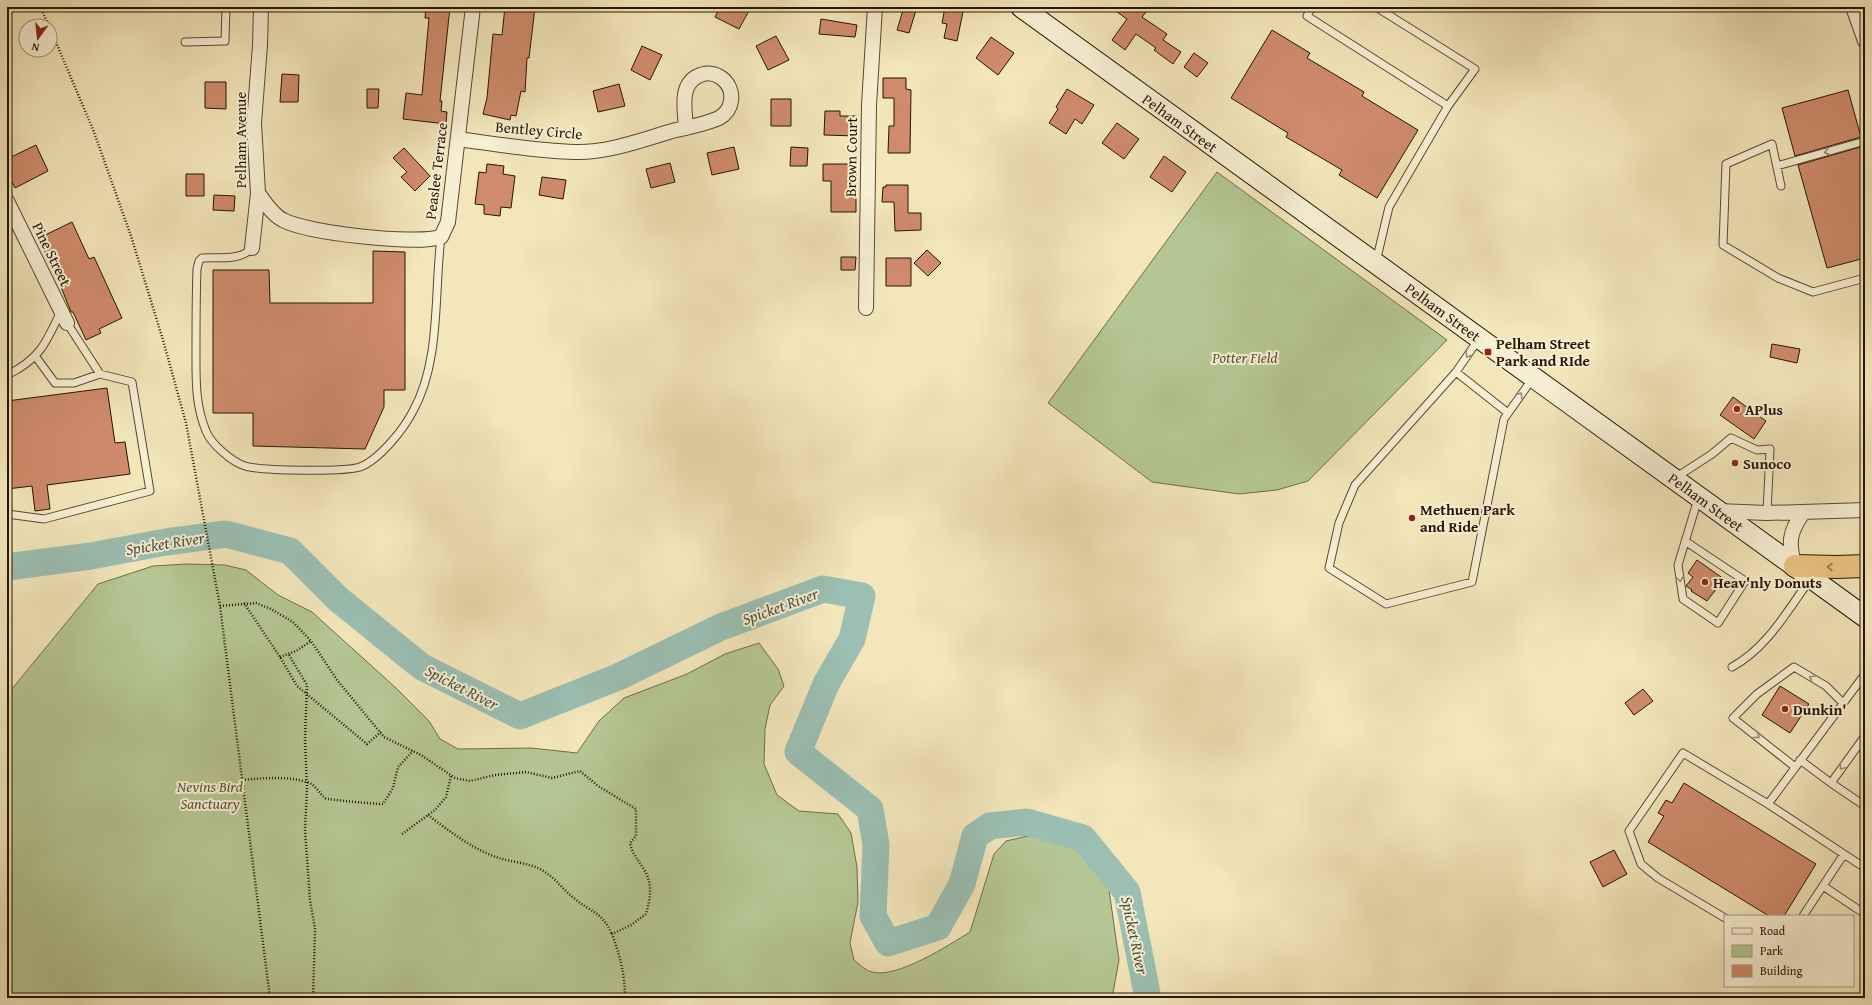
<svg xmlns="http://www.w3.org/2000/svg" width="1872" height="1005" font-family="'Gentium Book Plus',serif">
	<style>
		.green { fill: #b5c694; stroke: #6e6d4c }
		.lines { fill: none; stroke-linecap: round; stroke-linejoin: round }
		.river { stroke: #9bbfb3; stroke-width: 27 }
		.building { fill: #cf8b6c; stroke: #261404 }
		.service-casing { stroke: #594832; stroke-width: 9 }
		.minor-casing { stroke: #594832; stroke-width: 16 }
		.secondary-casing { stroke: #261404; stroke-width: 22 }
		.motorway-casing { stroke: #261404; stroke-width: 24 }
		.path { stroke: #261404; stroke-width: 2.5; stroke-dasharray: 1 2; stroke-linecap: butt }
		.service { stroke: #f7efd3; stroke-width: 7 }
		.minor { stroke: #f7efd3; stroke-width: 14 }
		.secondary { stroke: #f7efd3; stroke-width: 20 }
		.motorway { stroke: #eac37e; stroke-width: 22 }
		.oneway { stroke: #998c76 }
		.oneway2 { stroke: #927447 }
		.poi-dot { fill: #8f2418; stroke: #f7efd3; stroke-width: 1.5 }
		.labels { text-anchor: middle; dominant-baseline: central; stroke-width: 4; stroke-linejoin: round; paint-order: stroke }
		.street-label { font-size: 15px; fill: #261404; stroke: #f7efd3 }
		.poi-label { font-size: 15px; font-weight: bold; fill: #261404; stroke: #f7efd3; text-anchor: start }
		.park-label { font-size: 15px; font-style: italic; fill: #585236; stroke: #f7efd3 }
		.water-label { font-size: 16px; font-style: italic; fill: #4f5041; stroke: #f7efd3 }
	</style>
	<rect width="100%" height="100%" fill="#f3e6bb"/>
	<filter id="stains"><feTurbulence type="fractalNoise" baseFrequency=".005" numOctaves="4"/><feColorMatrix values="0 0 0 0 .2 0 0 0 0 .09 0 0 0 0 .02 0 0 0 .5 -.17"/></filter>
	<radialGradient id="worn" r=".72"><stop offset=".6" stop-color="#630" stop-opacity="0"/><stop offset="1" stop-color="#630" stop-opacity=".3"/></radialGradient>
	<path class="green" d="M1217 172 1447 340 1308 481 1277 490 1239 494 1152 482 1048 403Z
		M187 564 225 565 246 570 278 595 312 612 396 688 429 721 440 739 458 749 531 748 577 753 599 721 624 698 687 674 725 654 759 643 778 669 784 686 770 705 765 729 764 764 777 795 799 811 838 814 851 833 857 867 858 902 850 943 854 960C859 964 866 971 872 972 897 979 949 945 970 932L994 854 1006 841 1032 835 1065 842 1091 858 1108 883 1119 960 1112 998H7V695L98 584 153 566Z"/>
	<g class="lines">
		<path class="river" d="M7 567 91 556 166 542 226 534 290 551 338 599 422 667 520 716 618 677 721 627 823 589 862 596 852 639 826 684 798 752 870 809 876 845 873 916 888 943 938 927 962 884 975 836 990 826 1027 822 1083 838 1127 892 1148 998"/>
	</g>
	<path class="building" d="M426 7H450L440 101H442L441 111 447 112 446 124 403 119 406 93 422 95 429 18H425Z
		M505 7H535L529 58H527L525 92 521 91 516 116 511 115 510 120 483 114 487 98 493 34 502 35Z
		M720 7H751L739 29 715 17Z
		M904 7H917L909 33 897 30Z
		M945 7H964L957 41 944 38 947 24 942 23Z
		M1110 7H1150L1142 17 1167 34 1163 40 1181 52 1173 64 1154 50 1156 48 1136 34 1125 50 1112 40 1127 19Z
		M821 19 857 25 855 37 819 34Z
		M1272 30 1310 53 1307 58 1364 92 1362 96 1418 130 1377 198 1339 175 1342 170 1286 137 1288 133 1231 98Z
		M776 36 789 60 768 70 756 46Z
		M991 37 1014 53 998 75 976 58Z
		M642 46 662 55 650 80 631 70Z
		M1194 53 1208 63 1197 77 1184 67Z
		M282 74 299 75 298 102H280Z
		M883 78H906V89L911 90 910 153H888L889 126H894V98H883Z
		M205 82H226V109L205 108Z
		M619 84 625 106 598 112 593 91Z
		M367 89H379L378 108H367Z
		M1067 89 1094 105 1082 124 1075 119 1066 134 1049 123 1058 109 1056 107Z
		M1848 90 1861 137 1795 156 1782 108Z
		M771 99H791V126H771Z
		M825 111H840V116H857V136L824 135Z
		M1117 123 1139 139 1124 159 1102 143Z
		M36 145 48 171 15 188 7 172V159Z
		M1864 146 1865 258 1827 268 1798 165Z
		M734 147 739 169 712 175 707 153Z
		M791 147 808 148 807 166H790Z
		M404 148 430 176 415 191 401 177 407 172 393 158Z
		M1164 156 1186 172 1172 192 1150 177Z
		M670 163 675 182 651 188 646 169Z
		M487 164 504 166 503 174 515 176 511 208 501 207 500 216 484 214V205L475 204 479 172 486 173Z
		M823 164H856V212H831V181H823Z
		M186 174H204V196H186Z
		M542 177 566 180 563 199 539 195Z
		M886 185H908V213H921V230L895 231 894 202H882L883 187H886Z
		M214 195 235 196 234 211 213 210Z
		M72 222 89 259 94 257 122 318 99 329 101 333 86 340 73 312H71L61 287 67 285 58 262 51 265 39 238Z
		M927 250 941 263 928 276 914 263Z
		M373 251 405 252V390H384V407L365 449 253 446V413H213V270H269L270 303H373Z
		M841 257H856L855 270H841Z
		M886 258H911V286H886Z
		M1772 344 1800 349 1797 363 1770 357Z
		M107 388 115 443 125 442 130 474 47 485 50 509 35 511 32 486 7 489V401Z
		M1733 397 1766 421 1754 439 1720 415Z
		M1697 560 1724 579 1707 601 1691 591 1692 590 1686 586 1693 577 1688 573Z
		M1780 686 1809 704 1790 733 1762 715Z
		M1643 689 1653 701 1634 715 1625 703Z
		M1684 783 1816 864 1784 916H1769L1648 842 1664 816 1658 813 1666 800 1672 803Z
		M1614 850 1627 874 1603 887 1590 862Z"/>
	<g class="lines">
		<g class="service-casing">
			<path id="service" d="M1312 7 1307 16 1448 106
				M1376 7 1475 69 1448 106 1389 207 1376 262
				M185 42 225 41 226 7
				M1777 166 1865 141
				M1781 186 1772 144 1726 164 1723 245 1778 278 1813 292 1865 278
				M252 248C240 261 219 257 202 258L199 261 197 269C196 297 196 324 196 351 196 378 195 405 206 431 211 444 232 462 245 466 261 471 344 472 360 467 379 460 404 429 413 411 441 361 434 293 441 237
				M67 323 100 374
				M1478 340 1456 372 1355 485 1339 523 1329 568 1386 604 1472 582 1504 419 1533 378
				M1456 372 1508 413
				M7 375C40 359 46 343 61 311
				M1675 478 1712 454 1731 438 1757 450 1770 449 1767 513
				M7 514 44 519 150 491 132 382 100 374 74 383H55L36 357
				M1685 541 1745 581 1718 623 1683 599 1678 565 1698 499
				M1732 667C1767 648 1788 610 1811 578
				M1865 736 1831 783 1865 806
				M1800 760 1831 783
				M1795 767 1733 718 1757 694 1794 667 1826 686 1842 702
				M1768 804 1865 674
				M1823 886 1865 914
				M1803 916 1844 854
				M1725 918 1658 878 1641 864 1629 831 1683 753 1768 804 1865 868"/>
		</g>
		<g class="minor-casing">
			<path id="minor" d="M1853 7 1865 41
				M458 139C496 144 536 151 575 152 609 153 644 139 676 130 690 127 706 124 719 118 726 114 730 108 731 101 734 83 715 67 698 76 679 85 685 110 686 128
				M258 193C265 203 273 215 283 220 307 233 415 245 441 237L448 222 473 7
				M7 201 67 323
				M252 248 258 193 254 123 260 45 261 7
				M866 308 869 105 875 7
				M1718 511 1767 513 1865 510
				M1795 566C1788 544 1789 532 1803 513"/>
		</g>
		<g class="secondary-casing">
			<path id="secondary" d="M1021 7 1865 617"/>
		</g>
		<g class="motorway-casing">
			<path id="motorway" d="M1795 566 1837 567 1865 566"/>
		</g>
		<path class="path" d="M40 7 49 26
			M50 28 94 132 131 236 163 340 186 423 220 606 270 998
			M244 603 280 657 297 686 367 744 381 732
			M220 606 256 603 271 609 293 622 311 641 337 680 384 737 421 755 455 778 470 781 495 775 526 772 552 778 580 771 598 786 636 809V836L630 843C632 854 639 861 645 871 653 885 650 900 646 914L631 925 612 934C620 956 625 974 625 998
			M289 655 307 685 305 739 307 788 305 830 310 900 315 929 313 998
			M280 657 296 651 311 641
			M242 780C263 778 287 776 307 782 316 785 318 792 325 798 328 800 376 804 383 804L393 788 398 767 413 751
			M428 815C449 831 474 850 499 858 512 862 528 863 540 869 555 877 562 889 575 899 592 913 601 911 612 934
			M402 834 435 810 446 797 451 776"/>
		<use href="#service" class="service"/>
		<use href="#minor" class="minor"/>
		<use href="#secondary" class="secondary"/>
		<use href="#motorway" class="motorway"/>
	</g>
	<defs><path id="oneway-chevron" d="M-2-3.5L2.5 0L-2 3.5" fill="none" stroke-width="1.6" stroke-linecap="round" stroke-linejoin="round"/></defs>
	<g class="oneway">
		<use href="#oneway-chevron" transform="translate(1827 152) rotate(164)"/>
		<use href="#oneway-chevron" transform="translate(1468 355) rotate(125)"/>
		<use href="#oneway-chevron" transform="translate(1520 395) rotate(-55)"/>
		<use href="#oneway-chevron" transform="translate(1680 579) rotate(82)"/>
		<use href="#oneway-chevron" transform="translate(1812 678) rotate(-149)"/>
		<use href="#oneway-chevron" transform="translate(1757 736) rotate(38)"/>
		<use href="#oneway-chevron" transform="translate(1842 767) rotate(126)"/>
	</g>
	<use class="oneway2" href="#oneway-chevron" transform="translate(1830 567) rotate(-179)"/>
	<g class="poi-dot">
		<rect x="1484" y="348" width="8" height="8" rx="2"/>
		<circle cx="1737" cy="409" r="4"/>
		<circle cx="1735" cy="463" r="4"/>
		<circle cx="1412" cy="518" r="4"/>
		<circle cx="1705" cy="582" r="4"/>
		<circle cx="1785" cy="709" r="4"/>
	</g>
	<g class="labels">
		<g class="street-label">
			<text transform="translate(1180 123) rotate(36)">Pelham Street</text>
			<text transform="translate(539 130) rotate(5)">Bentley Circle</text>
			<text transform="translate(240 140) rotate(-90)">Pelham Avenue</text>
			<text transform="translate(851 157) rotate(-89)">Brown Court</text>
			<text transform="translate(436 171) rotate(-83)">Peaslee Terrace</text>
			<text transform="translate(52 254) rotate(64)">Pine Street</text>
			<text transform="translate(1443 312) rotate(36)">Pelham Street</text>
			<text transform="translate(1706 502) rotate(36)">Pelham Street</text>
		</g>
		<g class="poi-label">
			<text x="1496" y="343">Pelham Street<tspan x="1496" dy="17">Park and RIde</tspan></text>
			<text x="1745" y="409">APlus</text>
			<text x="1743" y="463">Sunoco</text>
			<text x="1420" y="509">Methuen Park<tspan x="1420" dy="17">and Ride</tspan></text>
			<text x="1713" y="582">Heav'nly Donuts</text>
			<text x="1793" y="709">Dunkin'</text>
		</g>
		<g class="park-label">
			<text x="1245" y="357">Potter Field</text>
			<text x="210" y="786">Nevins Bird<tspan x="210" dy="17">Sanctuary</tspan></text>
		</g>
		<g class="water-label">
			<text transform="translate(165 543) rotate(-9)">Spicket River</text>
			<text transform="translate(780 606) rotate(-20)">Spicket River</text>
			<text transform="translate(462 687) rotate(27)">Spicket River</text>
			<text transform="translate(1135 935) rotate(78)">Spicket River</text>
		</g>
	</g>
	<rect width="1872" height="1005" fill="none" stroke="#f3e6bb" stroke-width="24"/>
	<rect x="8" y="8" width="1856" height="989" fill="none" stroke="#261404" stroke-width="2"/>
	<rect x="12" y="12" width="1848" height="981" fill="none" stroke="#261404"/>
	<rect x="1724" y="915" width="130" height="72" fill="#f7efd3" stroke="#a39780"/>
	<rect x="1732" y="928" width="20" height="6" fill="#f7efd3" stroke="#a39780"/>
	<text x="1760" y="935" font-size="12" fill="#261404">Road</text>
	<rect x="1732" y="945" width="20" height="12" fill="#b5c694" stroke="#a39780"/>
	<text x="1760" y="955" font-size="12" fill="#261404">Park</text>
	<rect x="1732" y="965" width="20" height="12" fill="#cf8b6c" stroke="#a39780"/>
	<text x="1760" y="975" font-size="12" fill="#261404">Building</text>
	<g transform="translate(38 38) rotate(195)"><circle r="19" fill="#f7efd3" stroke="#a39780"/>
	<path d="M0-3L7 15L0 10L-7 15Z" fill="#8f2418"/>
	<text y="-6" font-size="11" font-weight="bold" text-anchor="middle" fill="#261404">N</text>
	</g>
	<rect width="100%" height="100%" filter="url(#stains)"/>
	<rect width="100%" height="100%" fill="url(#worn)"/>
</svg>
